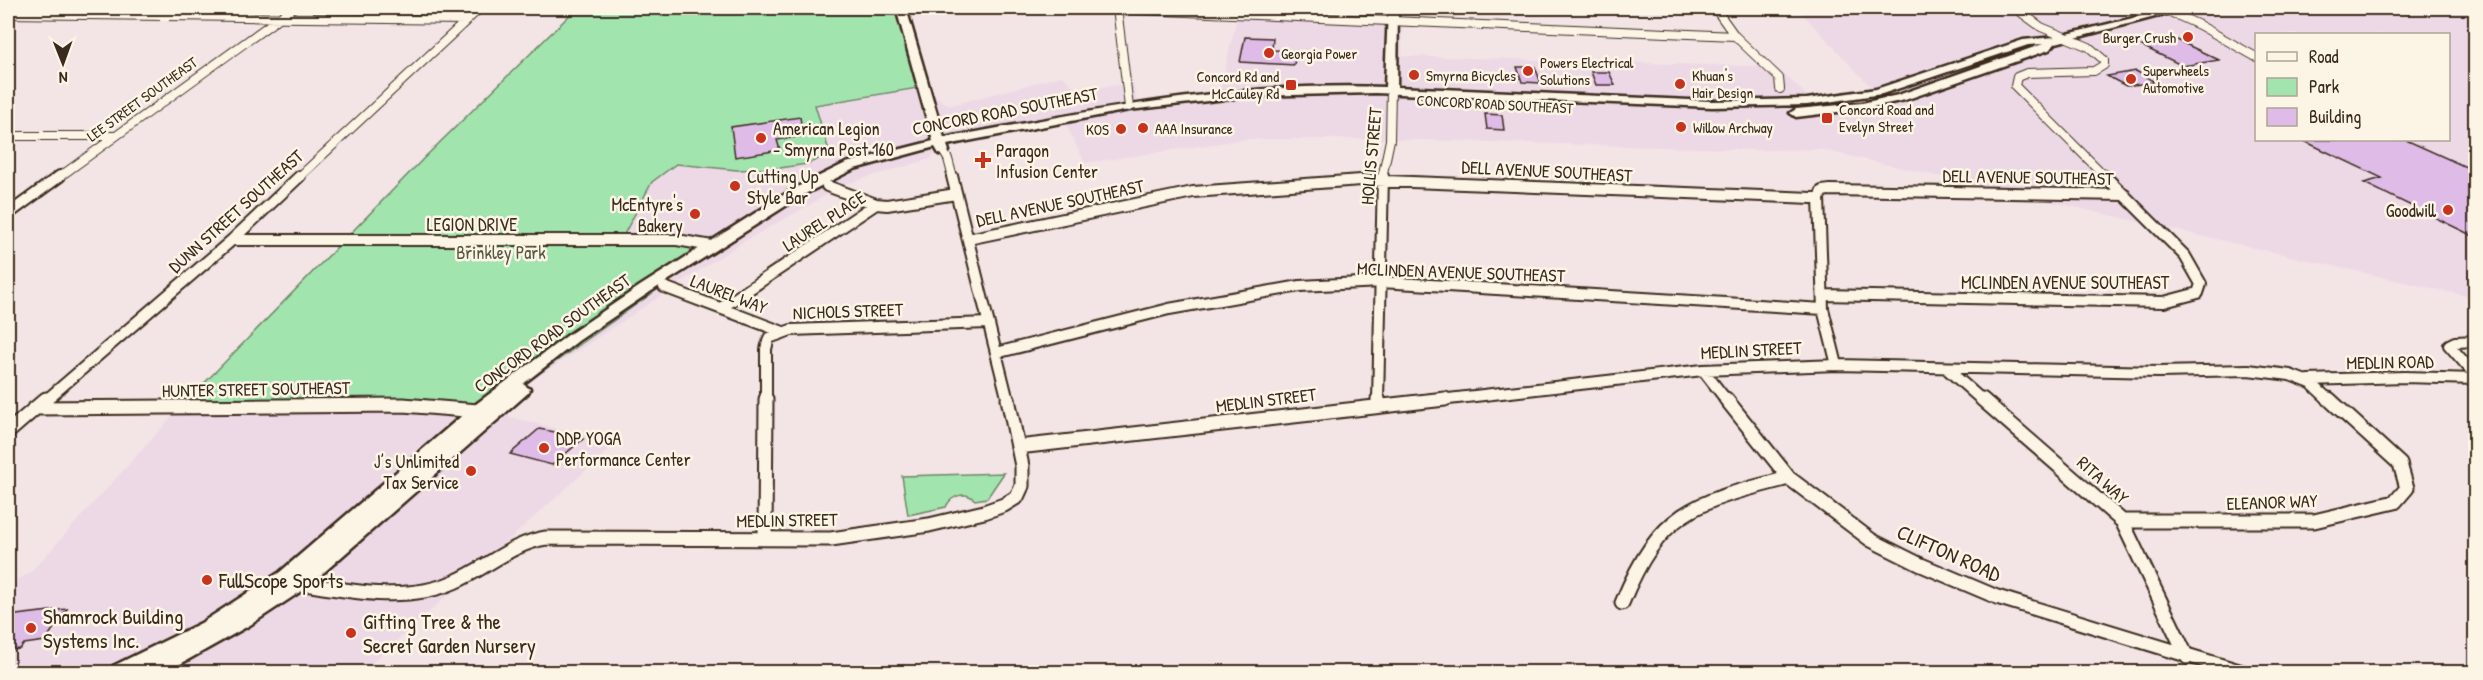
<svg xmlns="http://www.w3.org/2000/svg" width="2483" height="680" font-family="'Patrick Hand',sans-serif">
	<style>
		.built { fill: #edd8e6; fill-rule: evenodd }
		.green { fill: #a2e4ae; stroke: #6e8766; stroke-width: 1.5 }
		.building { fill: #dfbce7; stroke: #3b2a1e; stroke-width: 1.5 }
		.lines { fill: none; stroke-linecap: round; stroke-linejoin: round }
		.street-far2-casing { stroke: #3b2a1e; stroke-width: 10 }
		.street-far1-casing { stroke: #3b2a1e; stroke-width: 14 }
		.street-casing { stroke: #3b2a1e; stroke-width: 17 }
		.secondary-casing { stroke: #3b2a1e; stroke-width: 5 }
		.street-far2 { stroke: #fcf5e5; stroke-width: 8 }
		.street-far1 { stroke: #fcf5e5; stroke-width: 10 }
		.street { stroke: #fcf5e5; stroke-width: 13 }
		.secondary { fill: #fcf5e5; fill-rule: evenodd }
		.poi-dot { fill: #c8321e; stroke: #fcf5e5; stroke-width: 2 }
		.labels { text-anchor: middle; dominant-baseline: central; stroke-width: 5; stroke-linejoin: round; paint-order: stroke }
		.far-poi-label { font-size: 15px; fill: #3b2a1e; stroke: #fcf5e5; text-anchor: start }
		.far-street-label { font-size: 15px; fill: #3b2a1e; stroke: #fcf5e5 }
		.street-label { font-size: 18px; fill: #3b2a1e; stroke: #fcf5e5 }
		.poi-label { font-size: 18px; fill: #3b2a1e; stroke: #fcf5e5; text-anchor: start }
		.park-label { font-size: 18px; fill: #555842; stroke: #fcf5e5 }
		.near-street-label { font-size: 21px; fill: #3b2a1e; stroke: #fcf5e5 }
		.near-poi-label { font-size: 21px; fill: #3b2a1e; stroke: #fcf5e5; text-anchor: start }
	</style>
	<rect width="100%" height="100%" fill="#f3e4e6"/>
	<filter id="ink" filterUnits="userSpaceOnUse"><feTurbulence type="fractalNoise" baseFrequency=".0167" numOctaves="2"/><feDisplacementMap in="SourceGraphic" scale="12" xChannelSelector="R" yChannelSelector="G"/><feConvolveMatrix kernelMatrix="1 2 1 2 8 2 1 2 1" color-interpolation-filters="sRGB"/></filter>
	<g filter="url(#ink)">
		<path class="built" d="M1797 8H2475V298L1819 149 1766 150 1390 139H1247L1085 163 1065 122 942 146 930 159 848 183 741 243 486 411 627 447 613 446 362 672H8V583L29 574 180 408 620 240 652 182 676 164 737 170 780 168 807 164 829 154 814 105 924 87 949 106 1062 76 1078 90 1133 83 1137 103 1220 91 1238 13 1402 22V56L1776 67 1816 104 1876 92ZM2256 34H2448V140H2256Z"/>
		<path class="green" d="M577 8H901L924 87 815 105 830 154 807 164 780 168 737 170 676 164 652 182 621 240 717 247 485 412 180 408 426 156Z
			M1004 473 987 498 975 500C966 491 951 495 946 507L908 515 902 476Z"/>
		<path class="building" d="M1245 37 1273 38 1272 50 1296 51 1294 65 1240 62Z
			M2177 40 2219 60 2183 66 2142 46Z
			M1517 67H1535L1541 83 1522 82Z
			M2136 71 2155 82 2126 86 2107 76Z
			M1591 72H1609L1615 85H1596Z
			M1485 114 1502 115 1504 130 1487 129Z
			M800 117 803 136 777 140 780 150 735 157 731 127Z
			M2302 140H2406L2475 171V237L2364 183 2382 178Z
			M539 429 555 432 583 439 552 465 510 454Z
			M67 609 45 641 24 644 20 649 8 650V616Z"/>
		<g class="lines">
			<g class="street-far2-casing">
				<path id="street-far2" d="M1117 8 1129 107
					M1715 8 1735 36 1779 78 1780 89
					M2015 8 2041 27 2089 47 2104 60V65L2094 71 2027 73 2017 77 2015 86 2107 178
					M1117 9 1735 36
					M2168 11 2199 25 2256 57
					M8 14 466 20
					M8 136H114
					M943 151 948 159 953 178
					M58 178 293 8
					M298 178 480 8
					M1382 178 1390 140 1391 90"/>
			</g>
			<g class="street-far1-casing">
				<path id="street-far1" d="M952 176 1008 401
					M827 186 876 204 887 205 956 194
					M1819 198 1823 309 1837 365
					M8 214 60 176
					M968 239 1193 192 1361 180 1812 198H1819L1822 191 1830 190 2125 195
					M232 240H677L712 246
					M664 287 783 332
					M1823 295 2164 302 2198 293 2201 284 2185 256 2105 176
					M721 308 876 204
					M2476 341 2455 342 2449 345 2476 376
					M996 353 1169 309 1300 286 1381 282 1823 309
					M1946 368 1983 401
					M1703 370 1727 401
					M2308 380 2404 377 2476 379
					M45 401 232 240 300 176
					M766 401V349L769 338 791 330 988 323
					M1378 401 1383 176
					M1431 401 1703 370 1837 365 2159 372 2248 370 2290 375 2311 383 2330 401"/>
			</g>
			<g class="street-casing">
				<path id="street" d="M1726 399 1789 478 1871 540 1919 564 1997 597 2242 672
					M1982 399 2122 521 2187 657
					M1378 405V399
					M35 408 403 405 478 411
					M8 432 46 399
					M1018 447 1445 399
					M2122 521H2314L2395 502 2407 488 2400 464 2329 399
					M765 539 766 399
					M299 583C349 591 406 603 454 582 485 569 512 543 546 538L831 539 929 525 984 512 1004 505 1017 497 1022 486V466L1008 399
					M1622 603C1661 508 1696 502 1789 478"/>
			</g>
			<g class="secondary-casing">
				<path id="secondary" d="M896 8H906L944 138C1090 111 1236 81 1385 87L1388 8H1398L1397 87 1712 101 1807 99 1876 89 2023 40 2055 37 2174 8H2189L2056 43 2049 50 1905 100 1862 109 1796 117 1790 113 1796 109 1862 103 1898 95 2043 44 2028 45 1882 94 1807 105 1712 107 1375 93 1252 96 1129 110 947 145 949 151 943 155 939 154 935 147 854 169 803 195 650 292 578 341 523 384 530 389 528 393 306 588 250 625 166 672H140L141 671 110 672 113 666 201 623 280 572 472 407 568 335 640 286 793 189 846 163 933 141Z"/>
			</g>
			<use href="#street-far2" class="street-far2"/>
			<use href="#street-far1" class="street-far1"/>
			<use href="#street" class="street"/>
			<use href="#secondary" class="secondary"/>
		</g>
	</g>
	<g class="poi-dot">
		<circle cx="2188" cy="37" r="6"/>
		<circle cx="1269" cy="53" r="6"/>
		<circle cx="1528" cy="71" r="6"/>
		<circle cx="1414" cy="75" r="6"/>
		<circle cx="2131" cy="79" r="6"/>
		<circle cx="1680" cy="84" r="6"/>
		<rect x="1285" y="79" width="12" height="12" rx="3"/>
		<rect x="1821" y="112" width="12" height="12" rx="3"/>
		<circle cx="1681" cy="127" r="6"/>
		<circle cx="1143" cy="128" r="6"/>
		<circle cx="1121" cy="129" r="6"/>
		<circle cx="761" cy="138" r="6"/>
		<path d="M980 151h6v6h6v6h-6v6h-6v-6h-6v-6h6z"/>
		<circle cx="735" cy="186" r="6"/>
		<circle cx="2448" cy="210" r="6"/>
		<circle cx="695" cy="214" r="6"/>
		<circle cx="544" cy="448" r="6"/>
		<circle cx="471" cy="471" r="6"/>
		<circle cx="207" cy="580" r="6"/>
		<circle cx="31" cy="628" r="6"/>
		<circle cx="351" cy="633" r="6"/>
	</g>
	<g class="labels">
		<g class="far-poi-label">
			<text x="2176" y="37" text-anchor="end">Burger Crush</text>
			<text x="1281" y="53">Georgia Power</text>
			<text x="1540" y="62">Powers Electrical<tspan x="1540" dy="17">Solutions</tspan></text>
			<text x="2143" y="70">Superwheels<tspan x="2143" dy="17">Automotive</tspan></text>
			<text x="1426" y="75">Smyrna Bicycles</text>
			<text x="1692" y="75">Khuan's<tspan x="1692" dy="17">Hair Design</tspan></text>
			<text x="1279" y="76" text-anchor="end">Concord Rd and<tspan x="1279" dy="17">McCauley Rd</tspan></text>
			<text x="1839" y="109">Concord Road and<tspan x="1839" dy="17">Evelyn Street</tspan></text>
			<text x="1693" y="127">Willow Archway</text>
			<text x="1155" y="128">AAA Insurance</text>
			<text x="1109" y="129" text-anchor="end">KOS</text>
		</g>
		<g class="far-street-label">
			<text transform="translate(142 99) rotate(-36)">LEE STREET SOUTHEAST</text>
			<text transform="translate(1495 104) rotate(3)">CONCORD ROAD SOUTHEAST</text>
		</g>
		<g class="street-label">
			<text transform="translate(1005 111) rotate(-11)">CONCORD ROAD SOUTHEAST</text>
			<text transform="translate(1371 156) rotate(-85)">HOLLIS STREET</text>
			<text transform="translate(1547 171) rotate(3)">DELL AVENUE SOUTHEAST</text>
			<text transform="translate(2028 177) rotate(1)">DELL AVENUE SOUTHEAST</text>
			<text transform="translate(1060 203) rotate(-12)">DELL AVENUE SOUTHEAST</text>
			<text transform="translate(236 211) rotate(-42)">DUNN STREET SOUTHEAST</text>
			<text transform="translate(824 221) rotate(-33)">LAUREL PLACE</text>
			<text x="472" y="224">LEGION DRIVE</text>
			<text transform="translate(1461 272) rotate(2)">MCLINDEN AVENUE SOUTHEAST</text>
			<text x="2065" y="282">MCLINDEN AVENUE SOUTHEAST</text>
			<text transform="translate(729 294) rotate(21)">LAUREL WAY</text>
			<text transform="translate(848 311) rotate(-2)">NICHOLS STREET</text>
			<text transform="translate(552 333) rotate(-36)">CONCORD ROAD SOUTHEAST</text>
			<text transform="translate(1751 350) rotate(-3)">MEDLIN STREET</text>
			<text transform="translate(2390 362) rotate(-1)">MEDLIN ROAD</text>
			<text transform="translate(256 389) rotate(-1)">HUNTER STREET SOUTHEAST</text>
			<text transform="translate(1266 400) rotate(-7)">MEDLIN STREET</text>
			<text transform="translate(2103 480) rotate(42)">RITA WAY</text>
			<text transform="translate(2272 502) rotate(-2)">ELEANOR WAY</text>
			<text transform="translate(787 520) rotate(-1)">MEDLIN STREET</text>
		</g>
		<g class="poi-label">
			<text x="773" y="128">American Legion<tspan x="773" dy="21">- Smyrna Post 160</tspan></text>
			<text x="996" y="150">Paragon<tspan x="996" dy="21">Infusion Center</tspan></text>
			<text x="747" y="176">Cutting Up<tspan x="747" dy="21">Style Bar</tspan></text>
			<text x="683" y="204" text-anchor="end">McEntyre's<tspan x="683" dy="21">Bakery</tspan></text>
			<text x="2436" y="210" text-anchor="end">Goodwill</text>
			<text x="556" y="438">DDP YOGA<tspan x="556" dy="21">Performance Center</tspan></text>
			<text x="459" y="461" text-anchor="end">J’s Unlimited<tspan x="459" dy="21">Tax Service</tspan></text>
		</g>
		<g class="park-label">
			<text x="501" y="252">Brinkley Park</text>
		</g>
		<g class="near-street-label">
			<text transform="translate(1949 553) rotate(24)">CLIFTON ROAD</text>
		</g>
		<g class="near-poi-label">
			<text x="219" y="580">FullScope Sports</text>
			<text x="43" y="616">Shamrock Building<tspan x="43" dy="24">Systems Inc.</tspan></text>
			<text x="363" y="621">Gifting Tree &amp; the<tspan x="363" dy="24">Secret Garden Nursery</tspan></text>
		</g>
	</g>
	<rect width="2483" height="680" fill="none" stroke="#fcf5e5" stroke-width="30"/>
	<rect x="15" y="15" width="2453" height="650" fill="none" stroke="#3b2a1e" stroke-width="2" filter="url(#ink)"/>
	<rect x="2255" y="33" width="195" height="108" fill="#fcf5e5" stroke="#afa495" stroke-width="1.5"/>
	<rect x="2267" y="52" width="30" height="9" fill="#fcf5e5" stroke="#afa495" stroke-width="1.5"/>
	<text x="2309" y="63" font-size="18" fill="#3b2a1e">Road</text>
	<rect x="2267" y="78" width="30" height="18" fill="#a2e4ae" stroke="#afa495" stroke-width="1.5"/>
	<text x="2309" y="93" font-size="18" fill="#3b2a1e">Park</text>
	<rect x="2267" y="108" width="30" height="18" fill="#dfbce7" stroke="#afa495" stroke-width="1.5"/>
	<text x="2309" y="123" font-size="18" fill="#3b2a1e">Building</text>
	<g transform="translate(63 63) rotate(179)" stroke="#fcf5e5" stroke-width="4.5" paint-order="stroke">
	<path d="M0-4.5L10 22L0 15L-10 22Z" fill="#3b2a1e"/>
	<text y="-9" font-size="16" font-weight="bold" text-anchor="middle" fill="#3b2a1e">N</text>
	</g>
</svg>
